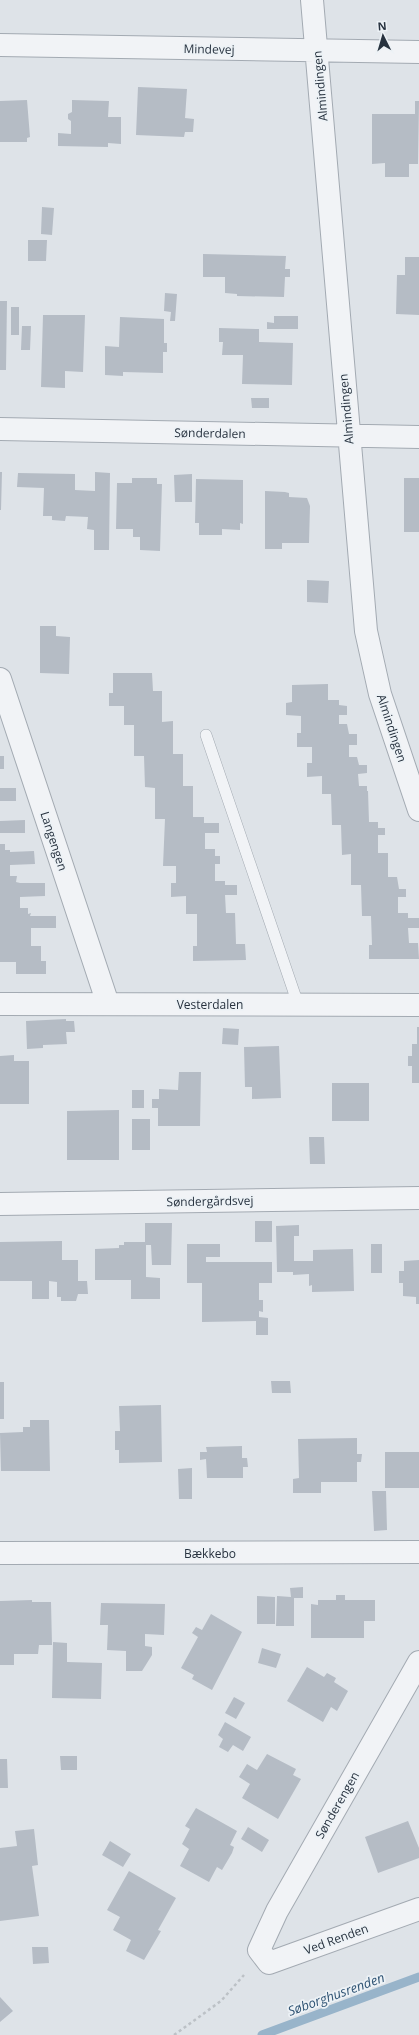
<svg xmlns="http://www.w3.org/2000/svg" width="419" height="2035" font-family="'Open Sans',sans-serif">
	<style>
		.lines { fill: none; stroke-linecap: round; stroke-linejoin: round }
		.stream { stroke: #98b4ca; stroke-width: 9 }
		.building { fill: #b5bcc5 }
		.service-casing { stroke: #a3aab2; stroke-width: 12 }
		.minor-casing { stroke: #a3aab2; stroke-width: 24 }
		.path { stroke: #bcc1c6; stroke-width: 2.5; stroke-dasharray: 3 3; stroke-linecap: butt }
		.service { stroke: #f1f3f6; stroke-width: 11 }
		.minor { stroke: #f1f3f6; stroke-width: 22 }
		.labels { text-anchor: middle; dominant-baseline: central; stroke-width: 3.5; stroke-linejoin: round; paint-order: stroke }
		.street-label { font-size: 12px; fill: #27323f; stroke: #edf2f6 }
		.water-label { font-size: 13px; font-style: italic; fill: #305474; stroke: #edf2f6 }
	</style>
	<rect width="100%" height="100%" fill="#dee3e8"/>
	<g class="lines">
		<path class="stream" d="M262 2035 419 1977"/>
	</g>
	<path class="building" d="M138 87 187 89 185 118 194 119 193 132H185L184 137 136 135Z
		M27 100 30 137 27 138V142H0V101Z
		M72 100 109 101 108 117H121V144L108 143V147L58 146V133L71 134V121L68 119V114L72 112Z
		M415 101H419L418 164H409V177H385V163L372 164V114H415Z
		M42 207 54 208 52 235 41 234Z
		M28 240H47L46 261H28Z
		M203 254 286 256 285 269H290V277H285L284 297 237 296V294L225 293V277H203Z
		M405 257H419V315L396 314 397 275H405Z
		M165 293 177 294 175 321H170L171 312 164 311Z
		M0 301H7L6 370H0Z
		M11 307H19V335H11Z
		M43 315H85L83 372 65 371V388L41 387Z
		M274 316H298V329H267V322L274 323Z
		M120 317 164 319V343H167V352H163V373L123 372V376L105 375V346L119 347Z
		M22 326H31L30 350H21Z
		M219 328 259 329V342L293 343 292 385 242 384 243 355H222L223 342H219Z
		M251 398H269V408H252Z
		M0 472H2L1 510H0Z
		M95 472 110 473 109 550H94V530L87 529 88 517 66 516 65 521 52 520V516H43L44 488 17 487 18 473 75 474V490L95 491Z
		M192 474V502H175L174 475Z
		M132 478H157V484H162L160 551 140 550V537H133V529H116L117 483H132Z
		M404 478H419V532H404Z
		M196 479 243 480V524L240 523V530L222 529V535H199V523H195Z
		M265 491 285 492 289 493V497L307 498 310 506 309 543H282V549H265Z
		M307 580 329 581 328 603 307 602Z
		M40 626H56V636L70 637 69 674 40 673Z
		M113 673H152L153 691H162V722L173 721V754H183V786H193V817H204V823H219V833H205V849H215V856H220V864H215V881H225V885H237V895H225L226 913H235L236 944H245L246 960 193 961V946H197V914H186V896L171 897V883H176V866H163L165 819H155V788L145 787 144 756H134V725H124V706H109V693H113Z
		M328 684V700H339V705L347 706V715H339V724H347L349 734H357V745H349V757H357L359 765H367V773L358 774 359 786H367V791H368L369 822H378V828H385V835H378V853H388V877H397L399 889H406V897H398V913H408V918H419V928H408L409 943H418L419 959H369V945H372L371 916H362L361 885H351V854L342 855 341 825H332L331 794H322V776L307 777V763H312V747H297V733H301V716L286 715V703L292 702V685Z
		M0 756H4V769H0Z
		M0 788H16V801H0Z
		M25 820V833H0V821Z
		M0 844H5V850H10V852L34 851 35 864 10 865V876H17L16 882 20 883H45V896L20 897V908H28V914L31 913 30 916H56V928H31V946H41V961H46V974H16V962H0Z
		M66 1019V1021H74L75 1032H66L67 1044 43 1045V1048L27 1049 26 1021Z
		M417 1027H419V1083H412V1066H408V1056H412V1044H417Z
		M223 1028 239 1029 238 1045 222 1044Z
		M279 1046 281 1098 252 1099V1087H245L244 1047Z
		M14 1055V1061H29V1104H0V1056Z
		M179 1072H201L200 1126H158V1108H152V1099H159V1089L178 1090Z
		M332 1083H369V1121H332Z
		M132 1090H144V1108H132Z
		M119 1110V1160H67V1111Z
		M132 1119H150V1150H132Z
		M309 1137H324L325 1164H310Z
		M255 1221H272V1242H255Z
		M145 1223H172L171 1265H152L151 1245H146V1277L160 1278V1299H131V1280H95V1249L119 1248V1245H124V1242H145Z
		M299 1225V1236H294V1261H313V1250L353 1249 354 1291 312 1292V1285L309 1286V1274L293 1275V1272H277L276 1226Z
		M62 1241V1260H78V1281H87L88 1294H78L76 1301H61V1297H57V1282L49 1281V1299H32V1281H0V1242Z
		M187 1244H220V1257H206V1262H272V1283H259V1300H263V1312L259 1311V1317L268 1318V1335H256V1321L202 1322V1283H187Z
		M371 1244H382V1273H371Z
		M419 1260V1304H416V1297L403 1296V1283H399V1271H404V1261Z
		M271 1381H290L291 1393H272Z
		M0 1382H4V1419H0Z
		M161 1405 162 1462 119 1463V1450H115V1431H120L119 1406Z
		M30 1420H49L50 1471H1L0 1433 23 1432V1427H30Z
		M357 1438V1454H362L361 1462H357V1482H321V1493H293V1479L299 1478 298 1439Z
		M242 1446V1458H247L248 1467H243V1478H207L206 1459 200 1460V1452H207L206 1447Z
		M385 1452H419V1488H385Z
		M192 1468V1499H179L178 1469Z
		M372 1491H386L387 1530 374 1531Z
		M303 1587V1598H294V1626H276L277 1596 291 1597 290 1588Z
		M336 1595H345V1600H375V1621H364V1638H311V1604L318 1605V1600H336Z
		M257 1596 275 1597V1624H257Z
		M32 1600V1602H51L52 1645H39L38 1654H14V1665H0V1601Z
		M101 1603 165 1604 164 1635 145 1634V1646L152 1647V1655L142 1671H126V1651L107 1650 108 1625H100Z
		M211 1614 242 1632 212 1690 192 1679 194 1675 181 1668 198 1637 192 1633 196 1627 202 1630Z
		M53 1642 67 1643V1662L102 1663 101 1699 52 1698Z
		M262 1648 281 1654 276 1668 258 1663Z
		M307 1667 324 1677 327 1673 336 1678 334 1682 348 1691 337 1711 331 1707 323 1722 287 1701Z
		M234 1697 245 1703 236 1719 225 1713Z
		M225 1722 251 1737 243 1751 233 1745 228 1752 219 1747 223 1739 218 1735Z
		M267 1754 296 1769 293 1775 301 1779 278 1819 242 1798 250 1784 239 1777 247 1764 257 1770Z
		M60 1756H77V1770H61Z
		M0 1759H7L8 1788H0Z
		M196 1808 237 1831 230 1845 234 1847 232 1853 222 1870 217 1867 209 1882 180 1866 189 1849 182 1844 190 1829 185 1826Z
		M408 1821 419 1848V1858L378 1873 365 1837Z
		M248 1827 269 1840 262 1852 241 1839Z
		M34 1829 38 1865 32 1866 39 1916 0 1921V1848L17 1846 15 1831Z
		M110 1841 131 1854 123 1867 102 1855Z
		M129 1871 176 1898 158 1930 161 1931 144 1960 126 1951 131 1940 113 1930 120 1917 107 1910Z
		M32 1947H48L49 1963 33 1964Z
		M0 1997 13 2011 0 2022Z"/>
	<g class="lines">
		<g class="service-casing">
			<path id="service" d="M206 735 298 1004"/>
		</g>
		<g class="minor-casing">
			<path id="minor" d="M312 0 366 631 380 694 419 810
				M0 45 419 52
				M0 429 419 437
				M0 679 108 1004
				M0 1004 419 1005
				M0 1204 419 1198
				M0 1553 419 1552
				M419 1662 277 1911 259 1950 269 1963 419 1909"/>
		</g>
		<path class="path" d="M174 2035 221 2001 244 1975"/>
		<use href="#service" class="service"/>
		<use href="#minor" class="minor"/>
	</g>
	<g class="labels">
		<g class="street-label">
			<text transform="translate(209 49) rotate(1)">Mindevej</text>
			<text transform="translate(320 86) rotate(-95)">Almindingen</text>
			<text transform="translate(346 409) rotate(-95)">Almindingen</text>
			<text transform="translate(210 433) rotate(1)">Sønderdalen</text>
			<text transform="translate(392 728) rotate(72)">Almindingen</text>
			<text transform="translate(54 841) rotate(72)">Langengen</text>
			<text x="210" y="1004">Vesterdalen</text>
			<text transform="translate(210 1201) rotate(-1)">Søndergårdsvej</text>
			<text x="210" y="1553">Bækkebo</text>
			<text transform="translate(337 1805) rotate(-60)">Sønderengen</text>
			<text transform="translate(336 1939) rotate(-20)">Ved Renden</text>
		</g>
		<g class="water-label">
			<text transform="translate(336 1994) rotate(-20)">Søborghusrenden</text>
		</g>
	</g>
	<g transform="translate(383 36) rotate(355)" stroke="#edf2f6" stroke-width="3" paint-order="stroke">
	<path d="M0-3L7 15L0 10L-7 15Z" fill="#27323f"/>
	<text y="-6" font-size="11" font-weight="bold" text-anchor="middle" fill="#27323f">N</text>
	</g>
</svg>
